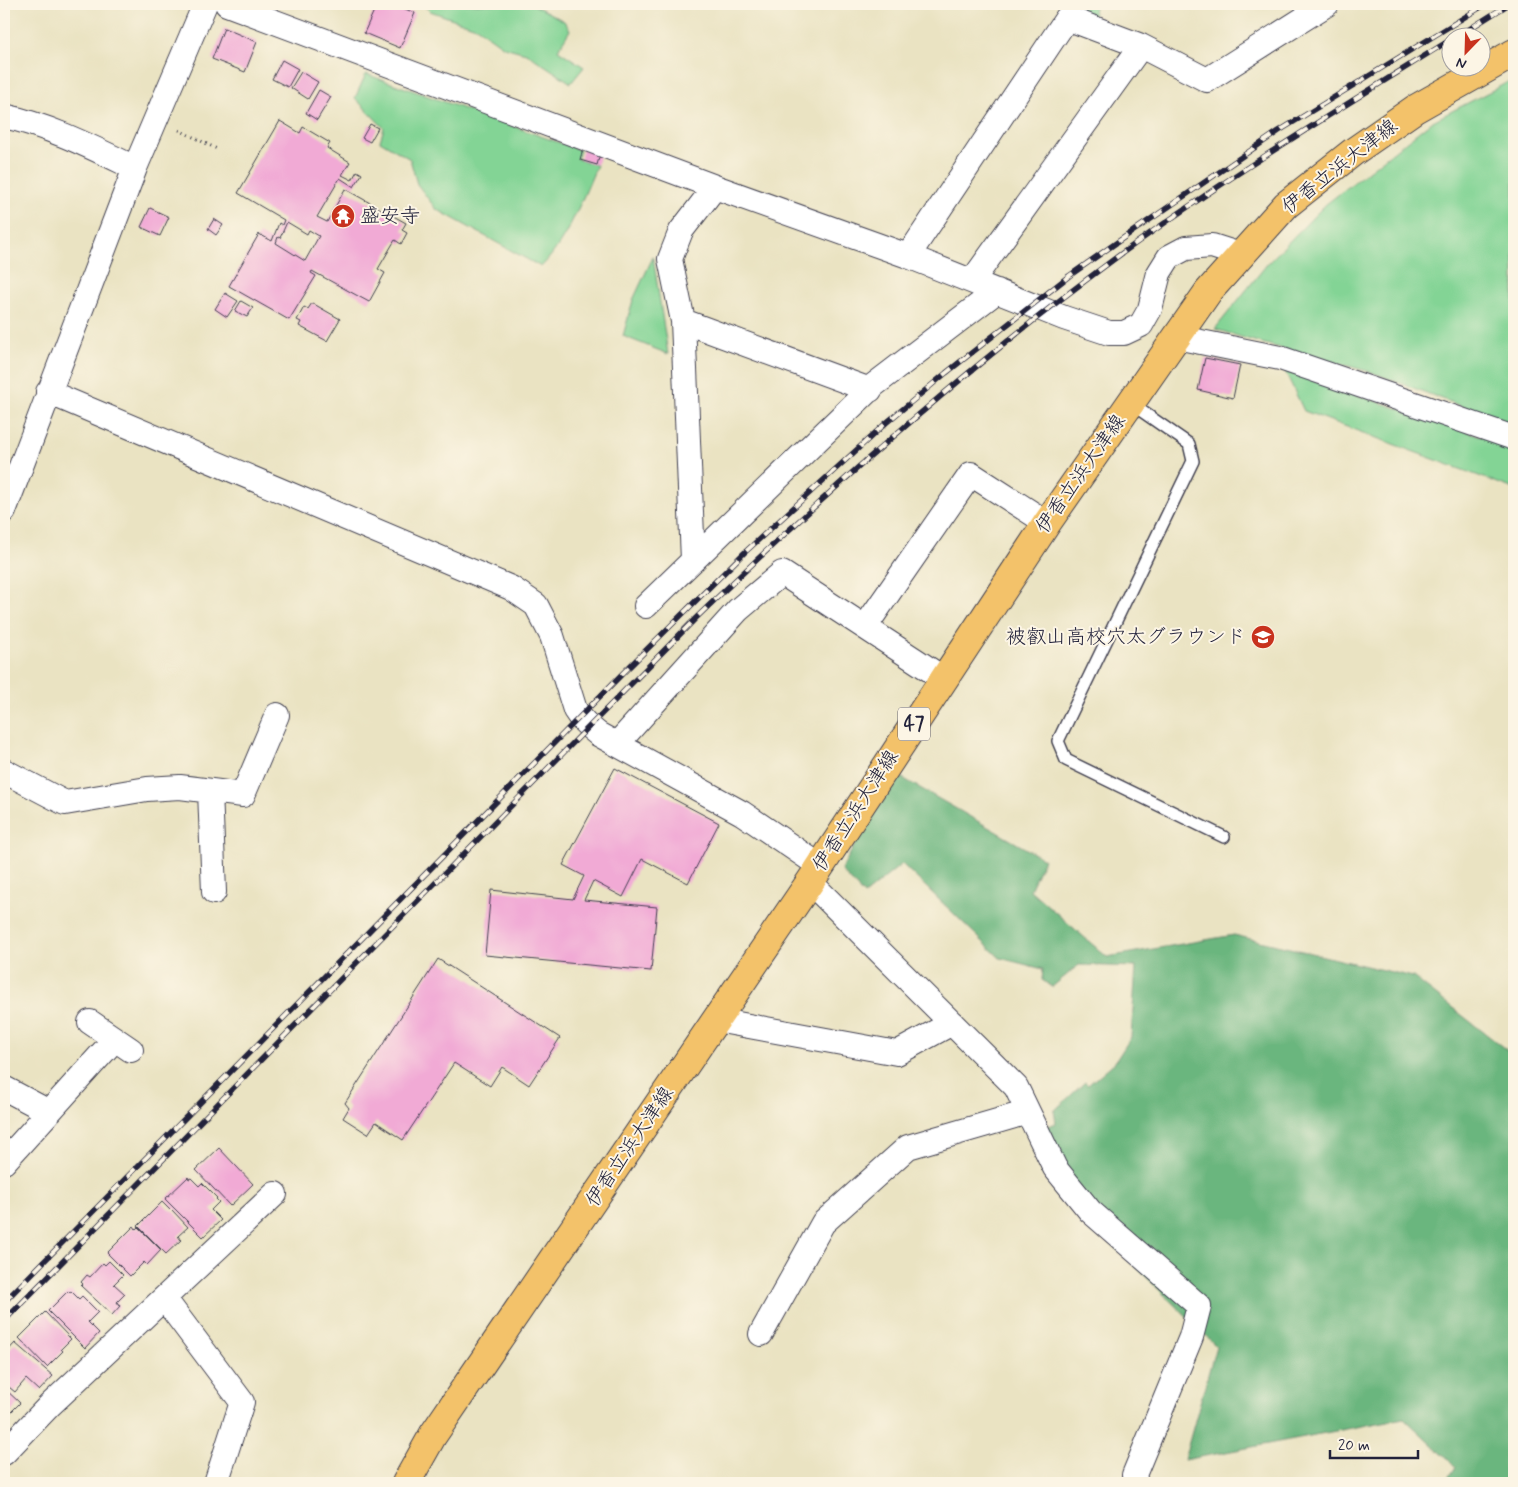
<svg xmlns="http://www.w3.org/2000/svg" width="1518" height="1487" font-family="Mynerve,'Klee One',sans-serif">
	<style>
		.green { fill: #83d495; stroke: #527b68 }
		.forest { fill: #6ab67e; stroke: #466c5c }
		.building { fill: #f1aad5; fill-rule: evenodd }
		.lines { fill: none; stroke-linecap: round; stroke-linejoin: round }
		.lane-casing { stroke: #403f4f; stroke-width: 14 }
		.street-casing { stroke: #403f4f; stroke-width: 26 }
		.primary-casing { stroke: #403f4f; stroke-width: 30 }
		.path { stroke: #403f4f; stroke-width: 3; stroke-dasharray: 1 4; stroke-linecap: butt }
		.lane { stroke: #fff; stroke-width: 11 }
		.street { stroke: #fff; stroke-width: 24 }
		.primary { stroke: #f3c26a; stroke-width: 28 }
		.rail-casing { stroke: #22223b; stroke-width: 5.5 }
		.rail { stroke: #fcf5e5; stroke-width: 4; stroke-dasharray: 11; stroke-linecap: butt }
		.labels { text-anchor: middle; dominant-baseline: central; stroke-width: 4; stroke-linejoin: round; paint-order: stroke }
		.shield { fill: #fcf5e5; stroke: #63616e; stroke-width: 1 }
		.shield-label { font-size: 19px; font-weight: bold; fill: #22223b }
		.street-label { font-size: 20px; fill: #22223b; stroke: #fcf5e5 }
		.poi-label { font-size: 20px; fill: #22223b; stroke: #fcf5e5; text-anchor: start }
	</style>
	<rect width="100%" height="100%" fill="#fcf5e5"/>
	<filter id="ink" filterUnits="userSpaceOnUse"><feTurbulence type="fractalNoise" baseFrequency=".02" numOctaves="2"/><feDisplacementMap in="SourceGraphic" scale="10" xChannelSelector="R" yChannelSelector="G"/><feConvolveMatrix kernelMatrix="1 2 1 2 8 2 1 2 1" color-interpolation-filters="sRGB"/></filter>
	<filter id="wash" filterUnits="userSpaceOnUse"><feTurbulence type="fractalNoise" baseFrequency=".0096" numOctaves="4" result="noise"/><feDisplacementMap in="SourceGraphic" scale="20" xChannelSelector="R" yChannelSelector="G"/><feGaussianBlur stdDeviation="1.12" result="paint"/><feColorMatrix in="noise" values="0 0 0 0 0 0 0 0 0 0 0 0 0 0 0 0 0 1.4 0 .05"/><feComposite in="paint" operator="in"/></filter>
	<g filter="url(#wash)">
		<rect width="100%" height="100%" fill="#eae3c2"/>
		<path class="green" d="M422 4H532L564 21 570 30 558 50 584 67 571 83 526 53 504 47 476 27 430 11Z
			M1063 4H1096L1093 16Z
			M366 74 580 150 577 159 597 165C583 198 566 242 541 267L436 209 417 184 410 159 380 141 384 128 355 98Z
			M1514 79V426L1371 372 1254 341 1215 329 1268 263 1325 205 1431 122Z
			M653 257 668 354 623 336 633 300Z
			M1285 371 1514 447V489L1304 411Z"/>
		<path class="forest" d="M899 776 1044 859 1030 890 1107 957 1234 935 1413 977 1513 1055H1514V1483H1445L1456 1467 1404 1418 1184 1460 1216 1346 1041 1173 1043 1128 1056 1123 1054 1111 1085 1082 1088 1085 1115 1062 1131 1037 1136 967 1079 965 1052 987 1042 980 1043 969 1000 958 902 864 864 895 841 870 863 830Z"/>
		<g id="blocks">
			<path class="building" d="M377 4H393L415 13 400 48 364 33Z
				M224 28 257 42 245 72 212 59Z
				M282 60 298 69 288 87 272 79Z
				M301 72 318 82 308 99 291 88Z
				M319 90 331 97 317 120 306 113Z
				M280 121 300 133 303 127 330 143 327 148 350 162 342 175 352 180 357 171 362 174 354 187 340 178 317 217 327 222 345 189 406 223 402 230 407 233 401 244 395 240 378 269 385 273 369 302 312 271 311 273 316 276 289 320 229 286 259 234 272 241 279 223 282 225 284 220 238 193ZM287 222 307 234 309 230 319 236 305 261 276 243 278 237 280 238Z
				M370 124 378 128 370 142 362 138Z
				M583 148 600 154 597 165 580 160Z
				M150 208 169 217 160 236 141 227Z
				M214 219 223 225 216 235 208 229Z
				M225 293 238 301 227 317 215 309Z
				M241 301 253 308 247 317 235 311Z
				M312 303 340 319 327 341 299 326 301 322 297 320 304 307 308 309Z
				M1205 358 1240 365 1233 398 1198 390Z
				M615 768 719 823 688 883 642 859 623 897 593 881 584 900 657 907 651 971 485 955 491 890 573 899 584 876 563 865Z
				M438 959 560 1038 529 1085 502 1067 490 1086 454 1063 403 1140 376 1122 368 1134 343 1118 349 1108 345 1103Z
				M219 1148 253 1184 230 1206 196 1170Z
				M188 1177 189 1179 191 1178 199 1186 202 1183 217 1198 216 1199 219 1202 211 1210 221 1220 203 1237 165 1199Z
				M162 1202 171 1211 172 1210 188 1227 178 1236 181 1240 166 1254 138 1226Z
				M134 1226 136 1229 138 1227 161 1250 147 1265 144 1262 130 1276 107 1253Z
				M109 1261 123 1275 114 1284 125 1294 117 1302 120 1306 112 1315 81 1286 83 1284 81 1282 87 1275 90 1277 103 1263 105 1265Z
				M68 1291 70 1293 71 1291 79 1299 82 1296 98 1312 88 1322 99 1333 85 1348 48 1311Z
				M45 1312 71 1339 61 1349 63 1351 47 1367 19 1338Z
				M15 1343 53 1376 39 1391 26 1379 15 1392 4 1383V1355Z
				M4 1388 20 1403 4 1419Z"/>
		</g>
	</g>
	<g filter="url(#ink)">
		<use href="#blocks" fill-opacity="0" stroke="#403f4f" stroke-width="1"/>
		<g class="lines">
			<g class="lane-casing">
				<path id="lane" d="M1130 403 1189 444 1193 461 1058 741 1066 760 1224 837"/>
			</g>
			<g class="street-casing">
				<path id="street" d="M227 4 715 187 908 256 1064 318 1109 333H1124L1141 325 1150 309 1159 273 1169 257 1186 248 1212 246 1240 255
					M4 116C50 126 93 148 135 168
					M908 256 1067 18 1141 46 1207 80 1327 4
					M972 281 1141 46
					M683 321 870 390
					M1176 337 1280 358 1514 438
					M48 392 511 588 536 605 552 636 575 710C581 720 589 727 598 734L742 813 820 866
					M4 511 135 168 205 4
					M693 560 683 321 670 259 681 231 715 187
					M646 606 874 385 997 291
					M865 627 971 474 1047 523
					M617 744 738 610 782 573 944 679
					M4 771 65 803 147 789 180 787 243 795 277 715
					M210 791 214 892
					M810 882 1016 1087 1055 1168 1090 1211 1199 1306 1191 1337 1134 1475 1136 1483
					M716 1020 897 1053 952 1023
					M90 1022 131 1050
					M4 1088 49 1112
					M4 1162 115 1039
					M164 1298 242 1402 216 1483
					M761 1334 823 1223 908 1147 1028 1112
					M4 1453 50 1405 275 1194"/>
			</g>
			<g class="primary-casing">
				<path id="primary" d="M406 1483 433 1435 810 882 1047 523 1208 292 1286 205 1353 152 1415 109 1514 53"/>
			</g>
			<path class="path" d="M179 130 219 150"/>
			<use href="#lane" class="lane"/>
			<use href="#street" class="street"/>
			<use href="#primary" class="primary"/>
			<g class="rail-casing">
				<path id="rail" d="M1455 38 1509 4
					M4 1302 623 673 744 553 886 423 946 373 1069 276 1116 243 1279 131 1486 4
					M4 1321 696 618C830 488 970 365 1121 254 1227 177 1339 109 1450 40"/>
			</g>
			<use href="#rail" class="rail"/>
		</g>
	</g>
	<defs>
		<g id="temple-disc" transform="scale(1.25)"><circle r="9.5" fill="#c8321e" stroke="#fcf5e5"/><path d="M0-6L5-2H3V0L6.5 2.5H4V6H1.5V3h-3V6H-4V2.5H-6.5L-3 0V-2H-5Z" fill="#fff"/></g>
		<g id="school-disc" transform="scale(1.25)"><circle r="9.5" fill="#c8321e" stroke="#fcf5e5"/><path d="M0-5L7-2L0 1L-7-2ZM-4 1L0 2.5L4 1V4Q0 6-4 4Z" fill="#fff"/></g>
	</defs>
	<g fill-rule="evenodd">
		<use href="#temple-disc" x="343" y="216"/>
		<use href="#school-disc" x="1263" y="637"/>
	</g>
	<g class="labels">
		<rect class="shield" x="898" y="707.5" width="32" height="33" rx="4"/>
		<g class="shield-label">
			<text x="914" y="724">47</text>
		</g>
		<g class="street-label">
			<text transform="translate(1340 167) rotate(-38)">伊香立浜大津線</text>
			<text transform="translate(1081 474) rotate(-55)">伊香立浜大津線</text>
			<text transform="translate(856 811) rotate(-57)">伊香立浜大津線</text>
			<text transform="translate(630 1147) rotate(-56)">伊香立浜大津線</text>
		</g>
		<g class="poi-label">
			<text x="360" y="216">盛安寺</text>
			<text x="1246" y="637" text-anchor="end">被叡山高校穴太グラウンド</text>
		</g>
	</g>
	<rect width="1518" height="1487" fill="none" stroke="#fcf5e5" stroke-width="20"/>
	<g transform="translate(1466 52) rotate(203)"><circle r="24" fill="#fcf5e5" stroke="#a5a1a1"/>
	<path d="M0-4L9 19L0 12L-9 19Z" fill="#c8321e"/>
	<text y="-8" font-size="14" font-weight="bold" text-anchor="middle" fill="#22223b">N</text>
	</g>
	<path d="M1330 1450v8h88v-8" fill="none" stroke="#22223b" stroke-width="2.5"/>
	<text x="1338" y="1450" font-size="15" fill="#22223b" stroke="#fcf5e5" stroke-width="4" paint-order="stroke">20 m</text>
</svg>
